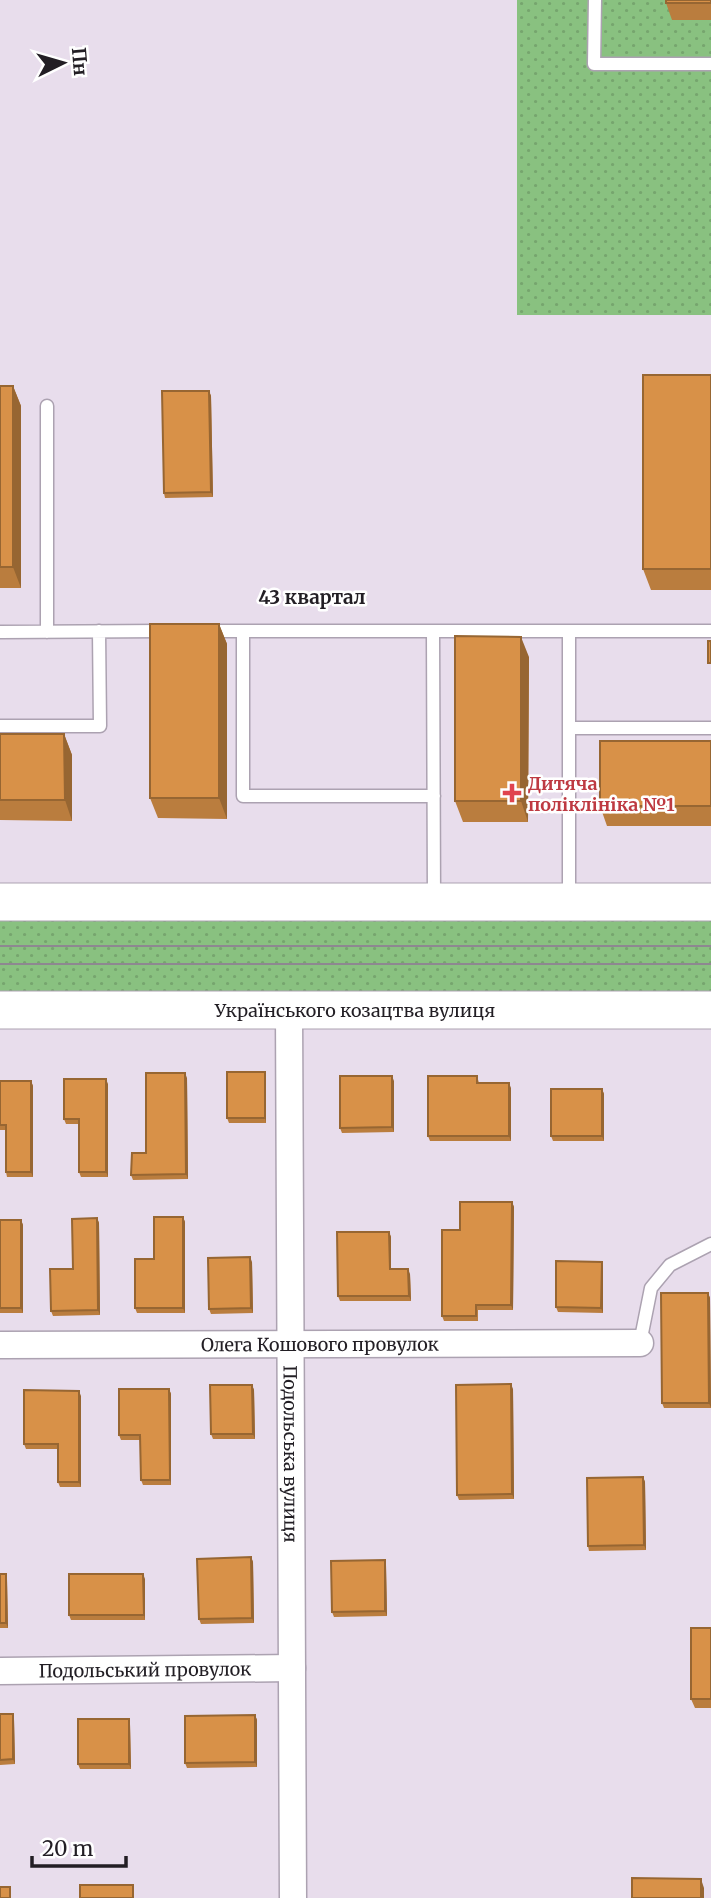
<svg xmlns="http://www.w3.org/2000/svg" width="711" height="1898" font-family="Merriweather,serif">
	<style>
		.green { fill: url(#green-dots) }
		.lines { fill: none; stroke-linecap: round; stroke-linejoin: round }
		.lane-casing { stroke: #aca2b1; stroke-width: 15 }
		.street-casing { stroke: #aca2b1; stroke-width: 29 }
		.secondary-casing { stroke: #aca2b1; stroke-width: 39 }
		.lane { stroke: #fff; stroke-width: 12 }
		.street { stroke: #fff; stroke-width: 26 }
		.secondary { stroke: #fff; stroke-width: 37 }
		.tram { stroke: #8e8791; stroke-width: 2 }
		.wall { fill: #ba7d3e }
		.shaded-wall { fill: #976632 }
		.building { fill: #d89148; stroke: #976632; stroke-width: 2 }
		.health-dot { fill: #e0444e; stroke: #fff; stroke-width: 2.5 }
		.labels { text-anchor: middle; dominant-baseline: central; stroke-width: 5; stroke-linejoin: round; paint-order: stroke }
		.health-label { font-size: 18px; font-weight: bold; fill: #be3a42; stroke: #fff; text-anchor: start }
		.street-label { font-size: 18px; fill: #221e24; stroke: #fff }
		.neighbourhood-label { font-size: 19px; font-weight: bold; fill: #221e24; stroke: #fff }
	</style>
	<defs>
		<pattern id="green-dots" width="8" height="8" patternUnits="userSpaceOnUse" patternTransform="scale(1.75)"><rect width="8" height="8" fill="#89c180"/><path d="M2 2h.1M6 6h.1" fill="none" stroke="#76a56e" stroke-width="1.8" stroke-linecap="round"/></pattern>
	</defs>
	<rect width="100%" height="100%" fill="#e8ddec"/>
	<path class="green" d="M517 0H711V315H517Z
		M0 911H711V1000H0Z"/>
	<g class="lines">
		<g class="lane-casing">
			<path id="lane" d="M595 0 594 64H711
				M47 406V632
				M207 631H711
				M243 631V796H434
				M0 632 164 631
				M433 632 434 901
				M0 726H100L99 631
				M569 728H711
				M569 901V632
				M640 1343 651 1288 670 1265 711 1244"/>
		</g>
		<g class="street-casing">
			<g id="street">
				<path id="s1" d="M289 1010 293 1898"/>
				<path id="s2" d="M0 1345 640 1343"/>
				<path id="s3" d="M0 1671 292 1668"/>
			</g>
		</g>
		<g class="secondary-casing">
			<g id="secondary">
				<path d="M0 902H711"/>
				<path id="s4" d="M0 1010H711"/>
			</g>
		</g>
		<use href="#lane" class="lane"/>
		<use href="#street" class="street"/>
		<use href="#secondary" class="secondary"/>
		<path class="tram" d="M0 946H711
			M0 964H711"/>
	</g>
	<path class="wall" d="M711 0V20H672L666 3Z
		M711 375V590H651L643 569Z
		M0 386H13L21 406V588H0Z
		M209 391 211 396 213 497 165 498 164 493Z
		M219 624 227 644V819L158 818 150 798Z
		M529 657 528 822H463L455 801Z
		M0 734H64L72 755V821L0 820Z
		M711 741V826H607L600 806Z
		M477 1076 479 1083 511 1088V1141H430L428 1136Z
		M266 1077V1123H229L227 1118Z
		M187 1078 188 1179 133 1180 131 1175 146 1153Z
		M0 1081H31L33 1086V1177H7L6 1172V1130H0Z
		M394 1081V1132L342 1133 340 1128Z
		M108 1084V1177H81L79 1172V1124H66L64 1119Z
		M602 1089 604 1094V1141H553L551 1136Z
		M512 1202 514 1207 513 1310H478V1321H444L442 1316 460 1230Z
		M183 1217 185 1222V1313H137L135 1308 154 1259Z
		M97 1218 99 1223 100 1315 53 1316 51 1311Z
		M0 1220H21L23 1225V1313H0Z
		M389 1232 391 1237V1269L410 1274 411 1301H340L338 1296Z
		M252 1262 253 1313 211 1314 209 1309Z
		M602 1262 603 1267V1313L558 1312 556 1307Z
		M708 1293 710 1298 711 1408H664L662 1403Z
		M252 1385 254 1390 255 1439H213L211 1434Z
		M169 1389 171 1394V1485H143L141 1480 140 1440H121L119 1435Z
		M513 1389 514 1499 459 1500 457 1495Z
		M81 1396V1487H60L58 1482V1449H26L24 1444Z
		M643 1477 645 1482 646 1550 589 1551 588 1546Z
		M251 1557 253 1562 254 1623 201 1624 199 1619Z
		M385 1560 386 1565 387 1616 334 1617 332 1612Z
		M0 1574H6L7 1579 8 1628H0Z
		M145 1579V1620H71L69 1615Z
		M711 1628V1708H695L691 1699Z
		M0 1714 14 1719 15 1764 0 1765Z
		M255 1715 257 1720V1767L187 1768 185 1763Z
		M129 1719 130 1724 131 1769H80L78 1764Z"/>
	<path class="shaded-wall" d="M13 386 21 406V588L13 567Z
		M209 391 211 396 213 497 211 492Z
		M219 624 227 644V819L219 798Z
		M521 637 529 657 528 822 521 801Z
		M64 734 72 755V821L65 800Z
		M265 1072 266 1077V1123L265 1118Z
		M185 1073 187 1078 188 1179 186 1174Z
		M392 1076 394 1081V1132L392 1127Z
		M106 1079 108 1084V1177L106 1172Z
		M31 1081 33 1086V1177L31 1172Z
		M509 1083 511 1088V1141L509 1136Z
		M602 1089 604 1094V1141L602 1136Z
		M512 1202 514 1207 513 1310 511 1305Z
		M183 1217 185 1222V1313L183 1308Z
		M97 1218 99 1223 100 1315 98 1310Z
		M21 1220 23 1225V1313L21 1308Z
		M389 1232 391 1237V1274L390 1269Z
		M250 1257 252 1262 253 1313 251 1308Z
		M602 1262 603 1267V1313L601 1308Z
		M408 1269 410 1274 411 1301 409 1296Z
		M708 1293 710 1298 711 1408 709 1403Z
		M511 1384 513 1389 514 1499 512 1494Z
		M252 1385 254 1390 255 1439 253 1434Z
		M169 1389 171 1394V1485L170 1480Z
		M79 1391 81 1396V1487L79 1482Z
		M643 1477 645 1482 646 1550 644 1545Z
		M251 1557 253 1562 254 1623 252 1618Z
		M385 1560 386 1565 387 1616 385 1611Z
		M6 1574 7 1579 8 1628 6 1623Z
		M143 1574 145 1579V1620L144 1615Z
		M13 1714 14 1719 15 1764 13 1759Z
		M255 1715 257 1720V1767L255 1762Z
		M129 1719 130 1724 131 1769 129 1764Z
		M701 1879 704 1888V1898H701Z"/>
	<path class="building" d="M666 0H711V3H666Z
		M643 375H711V569H643Z
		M0 386H13V567H0Z
		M162 391H209L211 492 164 493Z
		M150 624H219V798H150Z
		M455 636 521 637V801H455Z
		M708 641H711V663H708Z
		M0 734H64L65 800H0Z
		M600 741H711V806H600Z
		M227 1072H265V1118H227Z
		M146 1073H185L186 1174 131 1175 132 1153H146Z
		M340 1076H392V1127L340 1128Z
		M428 1076H477V1083H509V1136H428Z
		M64 1079H106V1172H79V1119H64Z
		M0 1081H31V1172H6V1125H0Z
		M551 1089H602V1136H551Z
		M460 1202H512L511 1305H476V1316H442V1230H460Z
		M154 1217H183V1308H135V1259H154Z
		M97 1218 98 1310 51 1311 50 1269H73L72 1219Z
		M0 1220H21V1308H0Z
		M337 1232H389L390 1269H408L409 1296H338Z
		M250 1257 251 1308 209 1309 208 1258Z
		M556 1261 602 1262 601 1308 556 1307Z
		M661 1293H708L709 1403H662Z
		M511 1384 512 1494 457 1495 456 1385Z
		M210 1385H252L253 1434H211Z
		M119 1389H169L170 1480H141L140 1435H119Z
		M24 1390 79 1391V1482H58V1444H24Z
		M643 1477 644 1545 588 1546 587 1478Z
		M251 1557 252 1618 199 1619 197 1559Z
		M385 1560V1611L332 1612 331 1561Z
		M0 1574H6V1623H0Z
		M69 1574H143L144 1615H69Z
		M691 1628H711V1699H691Z
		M0 1714H13V1759L0 1760Z
		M255 1715V1762L185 1763V1716Z
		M78 1719H129V1764H78Z
		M632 1878 701 1879V1898H632Z
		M80 1885H133V1898H80Z
		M0 1887H10V1898H0Z"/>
	<path class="health-dot" d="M508.5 782.5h7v7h7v7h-7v7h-7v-7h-7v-7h7z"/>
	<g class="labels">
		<g class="health-label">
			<text x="528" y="783">Дитяча<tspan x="528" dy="21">поліклініка №1</tspan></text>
		</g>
		<g class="street-label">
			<text stroke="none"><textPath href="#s4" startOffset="355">Українського козацтва вулиця</textPath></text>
			<text stroke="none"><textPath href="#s2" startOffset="320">Олега Кошового провулок</textPath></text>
			<text stroke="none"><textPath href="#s1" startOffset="444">Подольська вулиця</textPath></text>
			<text stroke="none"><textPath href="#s3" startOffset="145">Подольський провулок</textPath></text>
		</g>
		<g class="neighbourhood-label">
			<text x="312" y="597">43 квартал</text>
		</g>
	</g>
	<g transform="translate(63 63) rotate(85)" stroke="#ffffff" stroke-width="5" paint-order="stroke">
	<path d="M0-5L12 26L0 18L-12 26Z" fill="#221e24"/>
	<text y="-10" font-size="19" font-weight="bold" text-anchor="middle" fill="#221e24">Пн</text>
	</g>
	<path d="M32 1856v10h94v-10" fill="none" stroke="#221e24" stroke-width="3.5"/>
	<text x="42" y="1856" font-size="21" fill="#221e24" stroke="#ffffff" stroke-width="5" paint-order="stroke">20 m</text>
</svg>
